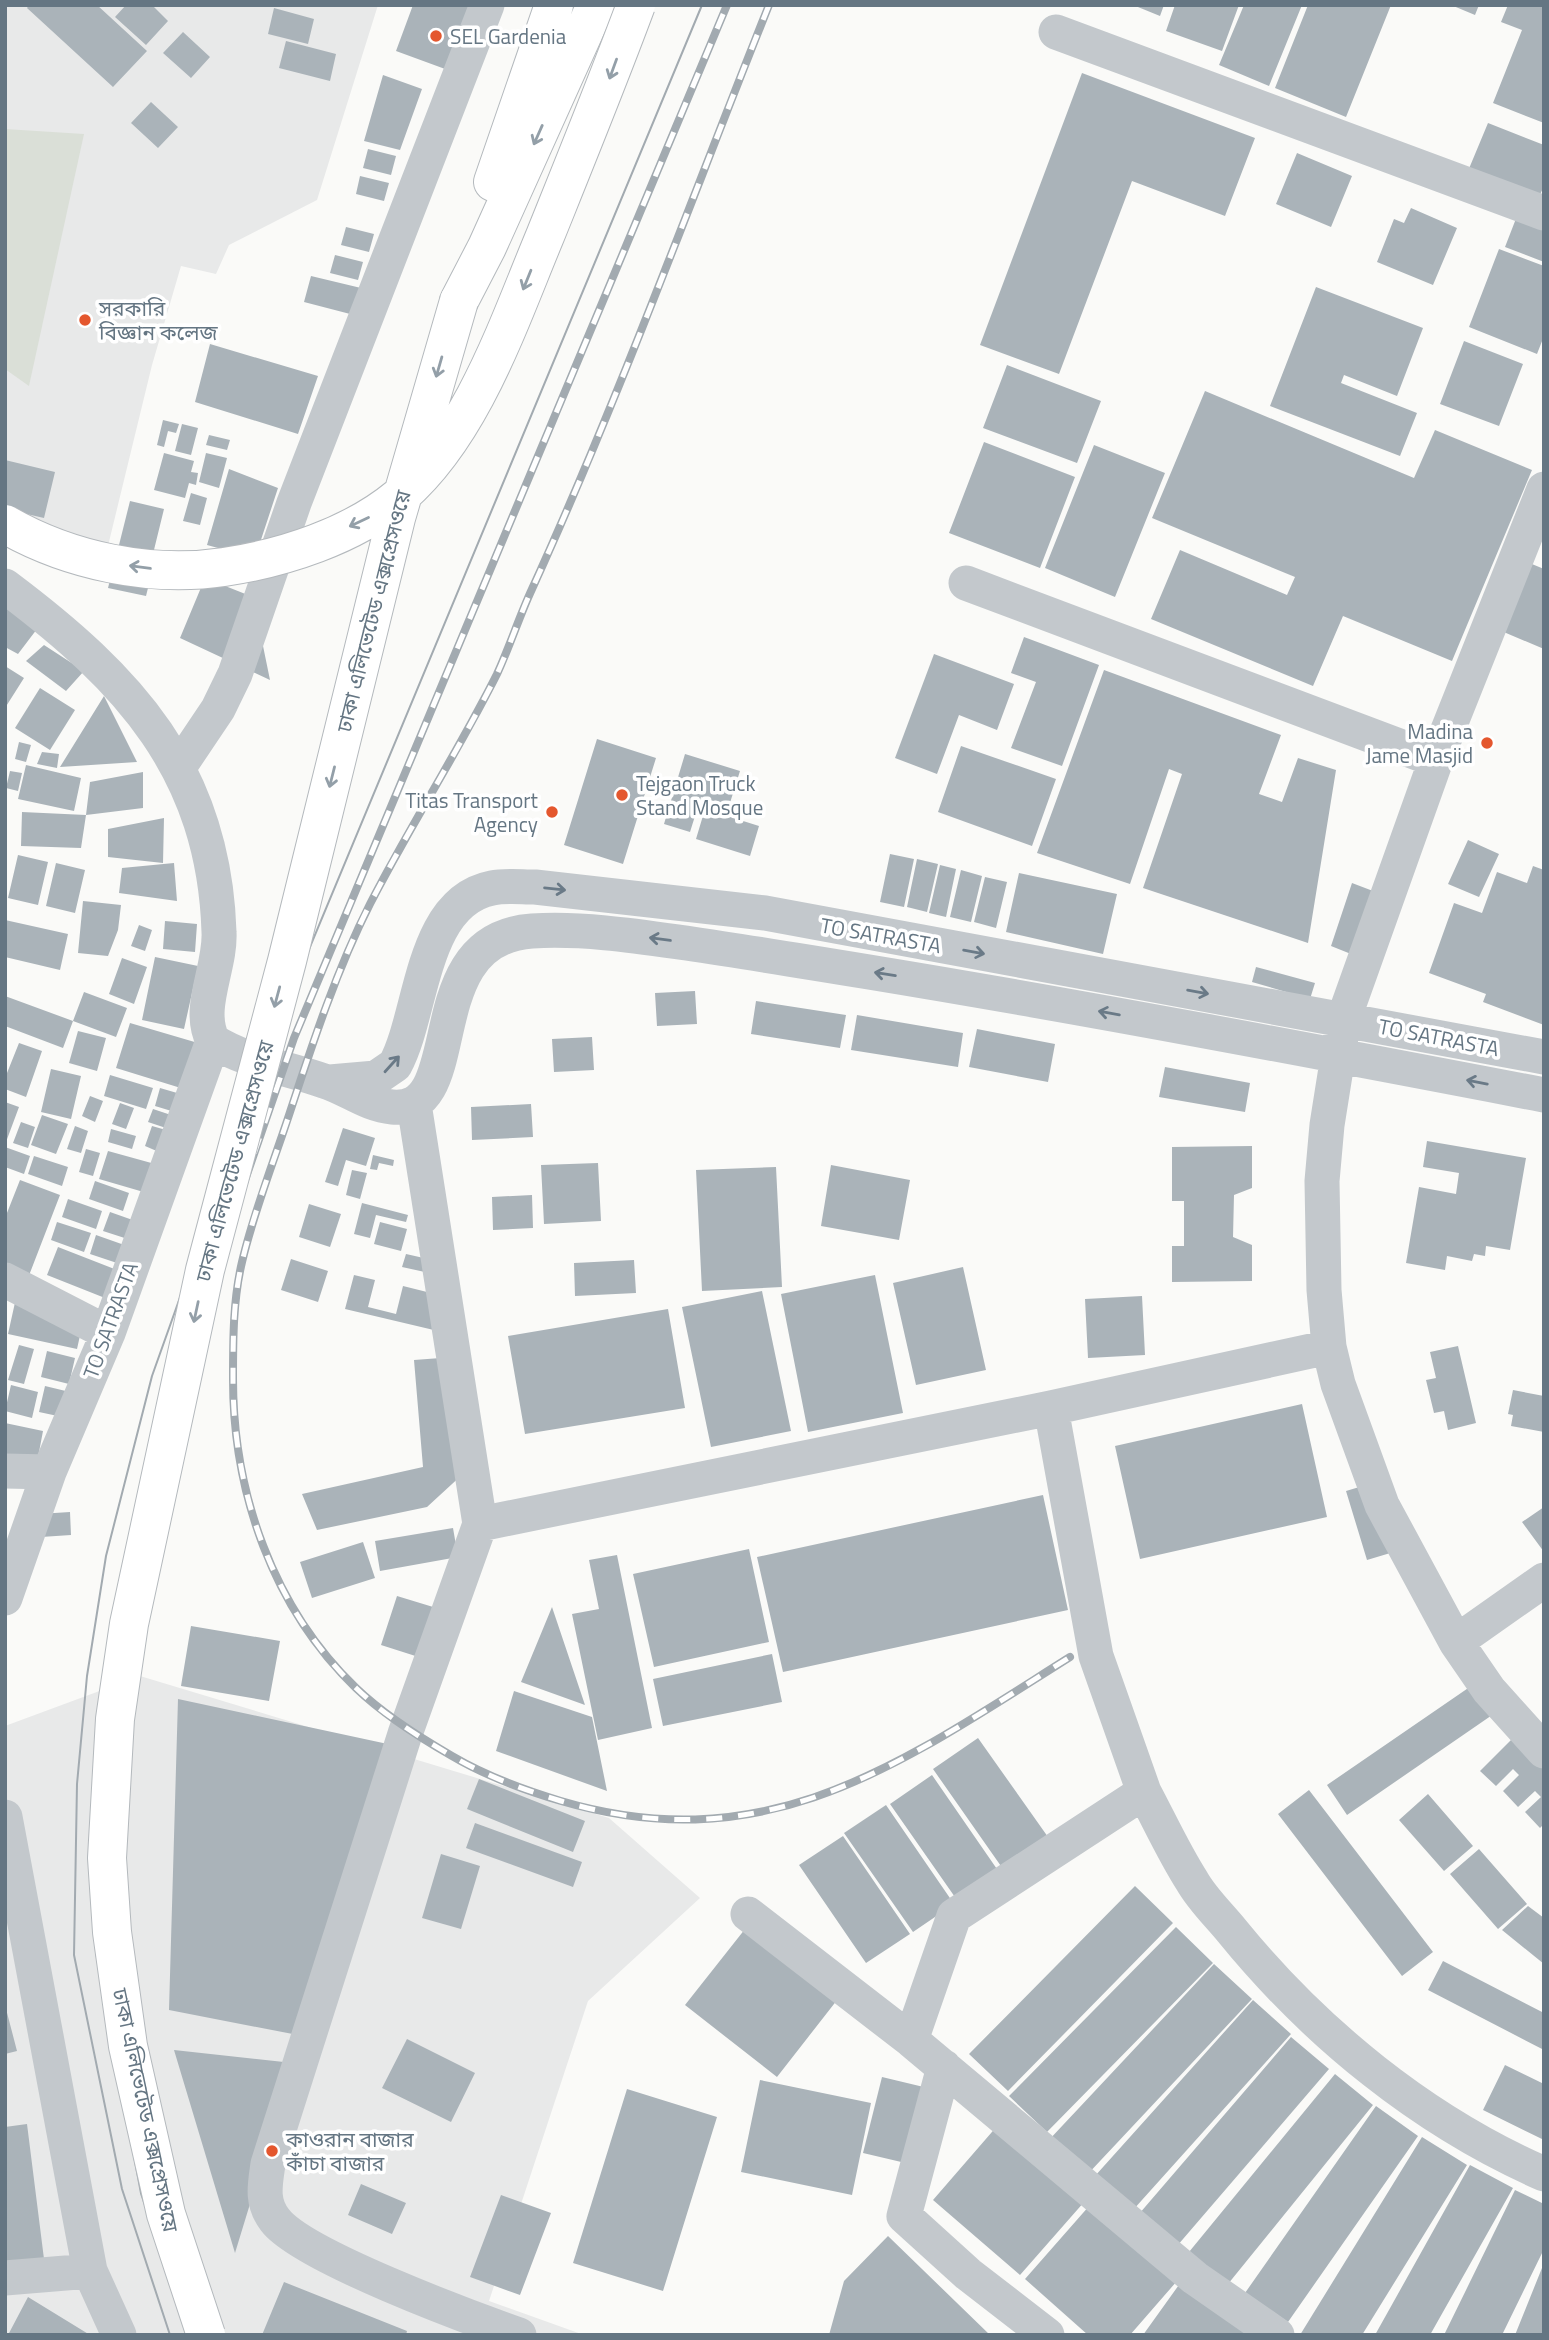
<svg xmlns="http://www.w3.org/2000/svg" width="1549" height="2340" font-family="'Titillium Web','Noto Sans Bengali',sans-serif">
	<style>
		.built { fill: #e8e9e9 }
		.green { fill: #dadfd7 }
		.building { fill: #aab3b9 }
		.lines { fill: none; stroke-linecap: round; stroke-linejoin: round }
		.highway-casing { stroke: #b4b9bd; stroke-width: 40 }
		.minor { stroke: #c3c8cc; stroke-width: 35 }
		.highway { stroke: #fff; stroke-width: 38 }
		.tram { stroke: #a2aab0; stroke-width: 2 }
		.rail-casing { stroke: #a2aab0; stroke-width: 8 }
		.rail { stroke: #fff; stroke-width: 5; stroke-dasharray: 16; stroke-linecap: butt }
		.highway-bridge-casing { stroke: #b4b9bd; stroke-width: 40; stroke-linecap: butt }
		.highway-bridge { stroke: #fff; stroke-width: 38 }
		.oneway { stroke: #939fa8 }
		.oneway2 { stroke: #6a7a87 }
		.poi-dot { fill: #e4572e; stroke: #fff; stroke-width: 2.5 }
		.labels { text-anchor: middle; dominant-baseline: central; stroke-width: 7; stroke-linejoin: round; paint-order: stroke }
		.poi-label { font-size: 21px; fill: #657683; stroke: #fff; text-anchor: start }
		.street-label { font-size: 21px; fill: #657683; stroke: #fff }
	</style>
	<rect width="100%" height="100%" fill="#fafaf8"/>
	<path class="built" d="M5 5H378L317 200 229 245 216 274 181 266 152 365 107 550 5 511Z
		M140 1676 609 1818 700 1898 588 2001 489 2301 584 2335H5V1726Z"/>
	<path class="green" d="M5 129 84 134 29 386 5 369Z"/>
	<path class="building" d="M29 5H97L147 51 113 87 27 8Z
		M126 5H152L168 21 146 45 115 17Z
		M413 5H481L456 73 396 51Z
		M1133 5H1164L1160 16Z
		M1175 5H1239L1222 51 1166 31Z
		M1244 5H1302L1269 86 1219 65Z
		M1308 5H1391L1346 117 1275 88Z
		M1451 5H1479L1475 15Z
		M1508 5H1544V123L1493 103 1522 30 1501 22Z
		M274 8 314 19 308 44 268 34Z
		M183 32 210 57 191 78 163 53Z
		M286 41 336 54 330 81 279 68Z
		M1082 73 1255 138 1225 216 1132 181 1059 374 980 345Z
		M383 75 422 89 400 150 364 141Z
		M151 102 178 127 158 148 131 123Z
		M1488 123 1544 145V186L1538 199 1468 171Z
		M368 149 396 156 391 175 363 168Z
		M1297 153 1352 176 1331 227 1276 204Z
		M360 176 389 183 384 201 356 194Z
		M1411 208 1457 228 1433 285 1377 262 1394 219 1404 223Z
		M1517 216 1544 226V262L1505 247Z
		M346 227 374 234 369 252 341 245Z
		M1499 249 1544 266V336L1537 354 1469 327Z
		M335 255 363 262 358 280 330 273Z
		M311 276 361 288 354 315 304 302Z
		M1316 287 1423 328 1397 396 1344 375 1341 383 1417 413 1400 456 1270 406Z
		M1464 341 1523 364 1499 426 1440 404Z
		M210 344 318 376 298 434 195 402Z
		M1007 365 1101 401 1077 463 983 428Z
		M1205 391 1414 478 1435 430 1532 470 1452 661 1343 616 1313 686 1151 619 1180 550 1287 595 1295 577 1152 518Z
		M163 420 179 424 176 433 168 431 164 447 157 445Z
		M182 424 198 428 191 455 175 451Z
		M209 435 230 440 227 450 206 445Z
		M984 442 1075 477 1040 568 949 533Z
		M1094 445 1165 473 1115 597 1045 568Z
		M164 453 194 461 191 472 198 473 196 485 189 483 185 498 154 490Z
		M206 453 227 458 219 488 199 482Z
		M5 460 55 472 44 518 5 509Z
		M229 469 278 488 255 558 207 545Z
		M191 493 207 498 200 525 183 521Z
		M130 501 164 509 152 558 118 549Z
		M1527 562 1544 569V649L1499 630Z
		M112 572 150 580 146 596 108 588Z
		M205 578 253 597 270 680 180 638Z
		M5 606 37 629 18 654 5 647Z
		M1024 637 1099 665 1062 766 1011 748 1036 682 1011 673Z
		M44 645 84 671 66 691 26 661Z
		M934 654 1014 684 997 730 959 715 937 774 895 758Z
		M5 666 24 678 5 708Z
		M1104 670 1281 735 1259 794 1282 802 1298 758 1336 770 1308 943 1143 888 1182 774 1169 769 1130 884 1037 853Z
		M40 688 75 710 50 750 15 728Z
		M104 696 137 762 60 767Z
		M597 739 656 758 623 864 564 845Z
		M19 742 31 745 26 762 15 759Z
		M961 746 1056 779 1032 846 938 812Z
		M42 752 59 754 57 768 37 764Z
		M685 754 740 771 729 806 701 797 690 832 664 824Z
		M26 765 81 778 74 811 18 799Z
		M10 771 22 773 18 791 6 788Z
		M143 772V808L86 815 81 848 21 846 22 812 86 815 90 782Z
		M705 809 759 826 750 856 696 839Z
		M164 818 163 863 108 857V829Z
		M1468 840 1499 854 1479 897 1448 884Z
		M890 854 914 859 904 907 880 902Z
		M18 855 48 862 38 905 8 898Z
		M917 859 938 864 927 912 907 907Z
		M56 863 85 870 75 913 46 906Z
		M174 863 177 901 119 893 122 868Z
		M940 865 956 869 946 917 929 913Z
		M1533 866 1544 870V1025L1483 1002 1486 994 1429 973 1454 903 1482 913 1497 872 1527 883Z
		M961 870 982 876 971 922 950 917Z
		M1019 873 1117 894 1103 954 1006 932Z
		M985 877 1007 882 996 928 974 922Z
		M1352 883 1373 891 1351 954 1331 946Z
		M83 901 121 905 118 930 108 956 78 953Z
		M5 920 68 934 60 970 5 957Z
		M165 921 197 924 195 952 163 949Z
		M139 925 152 930 145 951 131 946Z
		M155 957 198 966 184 1029 142 1020Z
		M122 958 147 967 134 1004 109 994Z
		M1256 967 1315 983 1310 999 1252 982Z
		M695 991 697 1024 657 1026 655 993Z
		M84 992 127 1008 116 1037 73 1021Z
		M5 996 73 1021 63 1048 5 1026Z
		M756 1001 846 1015 840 1048 751 1034Z
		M857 1015 963 1033 958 1067 851 1050Z
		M130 1023 198 1043 184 1089 116 1068Z
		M977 1029 1055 1044 1048 1082 969 1067Z
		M78 1031 106 1038 97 1071 69 1063Z
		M592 1037 594 1070 554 1072 552 1039Z
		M19 1043 42 1051 26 1097 5 1089V1078Z
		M1165 1067 1250 1083 1245 1112 1159 1097Z
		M51 1069 81 1076 71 1119 41 1112Z
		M110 1075 153 1088 146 1109 104 1096Z
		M160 1088 184 1095 178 1113 155 1106Z
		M90 1096 103 1101 95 1122 82 1116Z
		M5 1102 19 1107 6 1142H5Z
		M120 1103 134 1108 126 1129 112 1124Z
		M531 1104 533 1137 472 1140 471 1107Z
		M153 1109 174 1116 169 1129 148 1122Z
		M42 1115 68 1124 56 1154 31 1145Z
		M21 1122 35 1127 28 1148 13 1143Z
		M75 1126 88 1131 81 1153 67 1149Z
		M152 1126 166 1130 159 1152 145 1146Z
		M343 1128 375 1138 366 1166 346 1160 338 1186 325 1182Z
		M111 1129 136 1136 132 1149 108 1142Z
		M1427 1141 1526 1158 1510 1250 1486 1246 1485 1256 1474 1254 1472 1261 1447 1256 1445 1270 1406 1263 1419 1187 1456 1194 1459 1173 1423 1167Z
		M1252 1146V1188L1234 1195 1233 1237 1252 1245V1281L1172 1282V1246H1184V1201H1172V1147Z
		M5 1147 30 1156 24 1174 5 1167Z
		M86 1149 100 1153 93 1176 79 1172Z
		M108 1151 155 1164 147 1193 99 1179Z
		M373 1155 394 1160 393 1166 379 1163 377 1170 370 1169Z
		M34 1156 68 1167 62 1186 28 1174Z
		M598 1163 601 1221 544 1224 541 1165Z
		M831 1165 910 1180 899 1240 821 1226Z
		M776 1167 782 1287 702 1291 696 1170Z
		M352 1170 367 1173 360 1199 346 1195Z
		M20 1180 60 1195 28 1278 5 1269V1218Z
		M95 1181 129 1193 123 1211 89 1199Z
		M532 1195 533 1228 493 1230 492 1197Z
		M68 1199 102 1211 96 1229 62 1217Z
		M362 1203 408 1215 406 1222 376 1215 370 1238 354 1234Z
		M309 1204 341 1214 330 1247 299 1237Z
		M110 1212 144 1224 137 1242 103 1231Z
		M57 1222 91 1233 84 1252 51 1240Z
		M380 1222 407 1229 401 1251 374 1244Z
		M96 1235 130 1247 123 1265 90 1254Z
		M58 1247 117 1270 105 1298 47 1275Z
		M406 1254 437 1261 434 1274 402 1267Z
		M291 1259 328 1271 318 1302 281 1290Z
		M634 1260 636 1293 575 1296 574 1263Z
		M963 1267 986 1370 916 1385 893 1283Z
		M354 1275 375 1280 368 1307 396 1314 403 1286 447 1297 438 1331 345 1309Z
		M875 1275 903 1413 808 1432 781 1294Z
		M18 1289 87 1304 77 1349 8 1334Z
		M762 1291 791 1431 711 1447 682 1307Z
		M1142 1296 1145 1355 1088 1358 1085 1299Z
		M668 1309 685 1408 525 1434 508 1336Z
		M19 1345 34 1349 24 1384 8 1380Z
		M1458 1346 1476 1423 1448 1430 1444 1411 1434 1413 1426 1380 1436 1378 1430 1352Z
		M47 1351 75 1358 69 1384 41 1377Z
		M454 1357 464 1473 427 1507 317 1530 302 1494 423 1467 414 1360Z
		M11 1385 38 1392 32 1418 5 1411Z
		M45 1386 74 1393 67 1418 39 1412Z
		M1513 1390 1544 1396V1432L1511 1426 1513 1415 1508 1414Z
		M1302 1404 1327 1517 1140 1559 1115 1446Z
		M5 1423 43 1431 36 1468 5 1462Z
		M1376 1482 1397 1551 1367 1560 1346 1491Z
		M1043 1495 1068 1610 783 1672 757 1557Z
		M1544 1507V1552L1522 1522Z
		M70 1512 71 1535 41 1537 39 1514Z
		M453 1528 458 1557 380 1571 375 1541Z
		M363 1542 375 1578 312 1598 300 1562Z
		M749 1549 769 1642 654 1667 633 1574Z
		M617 1555 652 1728 598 1740 572 1614 599 1609 589 1560Z
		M397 1596 443 1610 428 1660 381 1645Z
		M552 1607 585 1705 521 1682Z
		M191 1626 280 1641 269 1701 181 1686Z
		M772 1654 782 1702 663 1726 653 1679Z
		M1477 1682 1498 1711 1347 1815 1327 1785Z
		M514 1691 592 1717 607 1791 496 1751Z
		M178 1699 397 1746 303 2036 169 2010Z
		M1522 1729 1544 1751V1824L1540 1828 1525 1812 1541 1797 1535 1791 1518 1807 1503 1791 1519 1775 1513 1769 1496 1786 1480 1771Z
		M978 1738 1048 1837 1003 1869 933 1769Z
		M932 1775 999 1872 957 1900 890 1804Z
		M479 1779 585 1821 573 1852 467 1809Z
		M1309 1790 1433 1952 1402 1976 1278 1814Z
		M1428 1794 1473 1846 1444 1871 1399 1820Z
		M886 1805 954 1904 913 1932 844 1833Z
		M475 1823 582 1862 573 1887 466 1848Z
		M843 1836 910 1934 866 1963 799 1865Z
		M1479 1849 1527 1904 1498 1929 1450 1874Z
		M441 1854 480 1866 461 1929 422 1918Z
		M1135 1886 1173 1923 1008 2091 969 2054Z
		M1528 1906 1544 1918V1964L1502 1930Z
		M749 1924 841 1995 777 2077 685 2005Z
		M1176 1927 1213 1963 1047 2132 1009 2096Z
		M1443 1961 1544 2013V2050L1428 1990Z
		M1214 1964 1252 1999 1086 2176 1048 2141Z
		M1253 2000 1291 2034 1133 2210 1095 2176Z
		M5 2005 17 2051 5 2054Z
		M1291 2037 1329 2069 1177 2246 1139 2214Z
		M407 2039 475 2073 451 2122 382 2088Z
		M174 2050 293 2063 235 2253Z
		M1505 2065 1544 2084V2140L1483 2110Z
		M1335 2074 1373 2105 1228 2284 1189 2252Z
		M882 2077 932 2089 914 2165 863 2153Z
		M760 2080 871 2103 852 2195 741 2172Z
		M627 2089 717 2117 663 2291 573 2263Z
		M1376 2106 1418 2136 1288 2322 1245 2293Z
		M27 2124 44 2259 5 2264V2127Z
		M998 2125 1085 2201 1020 2275 933 2200Z
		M1422 2137 1467 2165 1362 2335H1300Z
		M1470 2165 1513 2188 1430 2335H1375Z
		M361 2184 406 2203 392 2234 348 2215Z
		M1515 2190 1544 2204V2249L1502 2335H1444Z
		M501 2195 551 2213 520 2295 470 2277Z
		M1090 2205 1177 2281 1130 2335H1088L1025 2279Z
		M888 2236 990 2335H829L844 2281Z
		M1544 2263V2335H1515Z
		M284 2282 407 2331 406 2335H262Z
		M1181 2282 1254 2335H1143Z
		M28 2297 90 2335H8Z"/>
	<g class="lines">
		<g class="highway-casing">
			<path id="highway" d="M493 182 554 5
				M459 301 487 247 596 5"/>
		</g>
		<path class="minor" d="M1056 32 1544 213
			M1544 489 1436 760 1344 1018 1327 1125 1322 1181 1324 1290 1329 1347 1338 1384 1382 1505 1456 1642 1489 1690 1544 1751
			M966 583 1436 760
			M5 586C129 679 214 770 219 932 221 968 196 1008 213 1041
			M179 767 218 709 235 674 294 503 487 5
			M213 1041C246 1062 288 1068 324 1081 347 1088 367 1105 392 1107 472 1114 413 939 532 931 584 928 636 936 686 943 747 952 808 962 869 972 1094 1009 1319 1052 1544 1095
			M330 1082 376 1078 395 1065C423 1014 420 902 492 888 506 885 521 887 535 887L765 913 1544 1057
			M414 1104 480 1524 405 1734 268 2164C265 2185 261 2202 275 2220 302 2256 471 2318 519 2335
			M5 1280 108 1333
			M1051 1408 1096 1656 1144 1792
			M5 1471 49 1472
			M480 1524 1051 1408 1329 1347
			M5 1598 49 1472 108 1333 213 1041
			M1456 1642 1544 1580
			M5 1817 90 2271 119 2335
			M748 1914 911 2040 1195 2278 1277 2335
			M911 2040 954 1916 1144 1792C1160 1822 1174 1853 1192 1881 1202 1899 1219 1915 1232 1931 1315 2033 1423 2121 1544 2174
			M944 2067 904 2216 968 2274 1047 2335
			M5 2278 90 2271"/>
		<use href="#highway" class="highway"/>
		<path class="tram" d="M170 2335 122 2189 74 1955 77 1784 87 1676 106 1556 152 1376 275 1031 702 5"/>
		<g class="rail-casing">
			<path id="rail" d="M769 5C691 200 619 398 532 589 519 617 510 646 497 674 458 752 410 826 370 904 337 969 313 1042 290 1112 274 1161 254 1211 242 1262 233 1300 233 1340 233 1379 233 1493 273 1608 356 1688 384 1715 419 1737 452 1756 486 1776 524 1790 561 1801 769 1862 903 1762 1070 1657
				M193 2335 144 2193 99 1952 96 1786 108 1673 130 1561 175 1383 294 1038 727 5"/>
		</g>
		<use href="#rail" class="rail"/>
		<g class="highway-bridge-casing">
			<path id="highway-bridge" d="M5 524C69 561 151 578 224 567 284 558 352 536 399 497 472 435 509 322 545 236 576 159 607 83 636 5
				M206 2335 166 2214 128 2046 112 1932 107 1858 115 1719 129 1624 205 1270 287 961 396 518 459 301"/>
		</g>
		<use href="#highway-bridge" class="highway-bridge"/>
	</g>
	<defs><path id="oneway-shaft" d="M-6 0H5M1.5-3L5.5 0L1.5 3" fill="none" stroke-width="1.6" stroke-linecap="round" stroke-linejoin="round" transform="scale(1.75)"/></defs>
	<g class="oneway">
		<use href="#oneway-shaft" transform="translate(613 69) rotate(110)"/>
		<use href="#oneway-shaft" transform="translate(538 135) rotate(114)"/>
		<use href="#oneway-shaft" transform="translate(527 280) rotate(112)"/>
		<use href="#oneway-shaft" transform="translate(439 367) rotate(106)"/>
		<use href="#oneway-shaft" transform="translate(359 522) rotate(155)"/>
		<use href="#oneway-shaft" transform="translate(140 567) rotate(-172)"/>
		<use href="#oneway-shaft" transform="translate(332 777) rotate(104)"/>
		<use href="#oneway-shaft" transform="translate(277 997) rotate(105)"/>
		<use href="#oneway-shaft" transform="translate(196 1312) rotate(102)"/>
	</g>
	<g class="oneway2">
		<use href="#oneway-shaft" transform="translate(555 889) rotate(6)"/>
		<use href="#oneway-shaft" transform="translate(660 939) rotate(-172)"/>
		<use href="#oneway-shaft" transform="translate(974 952) rotate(10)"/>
		<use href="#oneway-shaft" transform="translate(885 974) rotate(-171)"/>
		<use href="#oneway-shaft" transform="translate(1198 992) rotate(10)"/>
		<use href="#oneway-shaft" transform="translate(1109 1013) rotate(-170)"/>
		<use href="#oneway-shaft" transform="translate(392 1064) rotate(-48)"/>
		<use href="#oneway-shaft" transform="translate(1477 1082) rotate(-169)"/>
	</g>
	<g class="poi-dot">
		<circle cx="436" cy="36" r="7"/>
		<circle cx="85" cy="320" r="7"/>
		<circle cx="1487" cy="743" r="7"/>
		<circle cx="622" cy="795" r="7"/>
		<circle cx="552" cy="812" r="7"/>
		<circle cx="272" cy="2151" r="7"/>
	</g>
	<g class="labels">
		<g class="poi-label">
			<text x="450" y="36">SEL Gardenia</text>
			<text x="99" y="308">সরকারি<tspan x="99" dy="24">বিজ্ঞান কলেজ</tspan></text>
			<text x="1473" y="731" text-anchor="end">Madina<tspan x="1473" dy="24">Jame Masjid</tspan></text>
			<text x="636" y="783">Tejgaon Truck<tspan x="636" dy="24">Stand Mosque</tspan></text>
			<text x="538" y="800" text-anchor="end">Titas Transport<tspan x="538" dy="24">Agency</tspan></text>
			<text x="286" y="2139">কাওরান বাজার<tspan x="286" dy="24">কাঁচা বাজার</tspan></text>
		</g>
		<g class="street-label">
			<text transform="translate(373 611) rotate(-76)">ঢাকা এলিভেটেড এক্সপ্রেসওয়ে</text>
			<text transform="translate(881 935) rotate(10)">TO SATRASTA</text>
			<text transform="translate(1439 1037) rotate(11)">TO SATRASTA</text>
			<text transform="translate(234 1161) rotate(-75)">ঢাকা এলিভেটেড এক্সপ্রেসওয়ে</text>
			<text transform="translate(110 1320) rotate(-70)">TO SATRASTA</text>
			<text transform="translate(146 2110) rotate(78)">ঢাকা এলিভেটেড এক্সপ্রেসওয়ে</text>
		</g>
	</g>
	<rect width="1549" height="2340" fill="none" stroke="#657683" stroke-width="14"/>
</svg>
